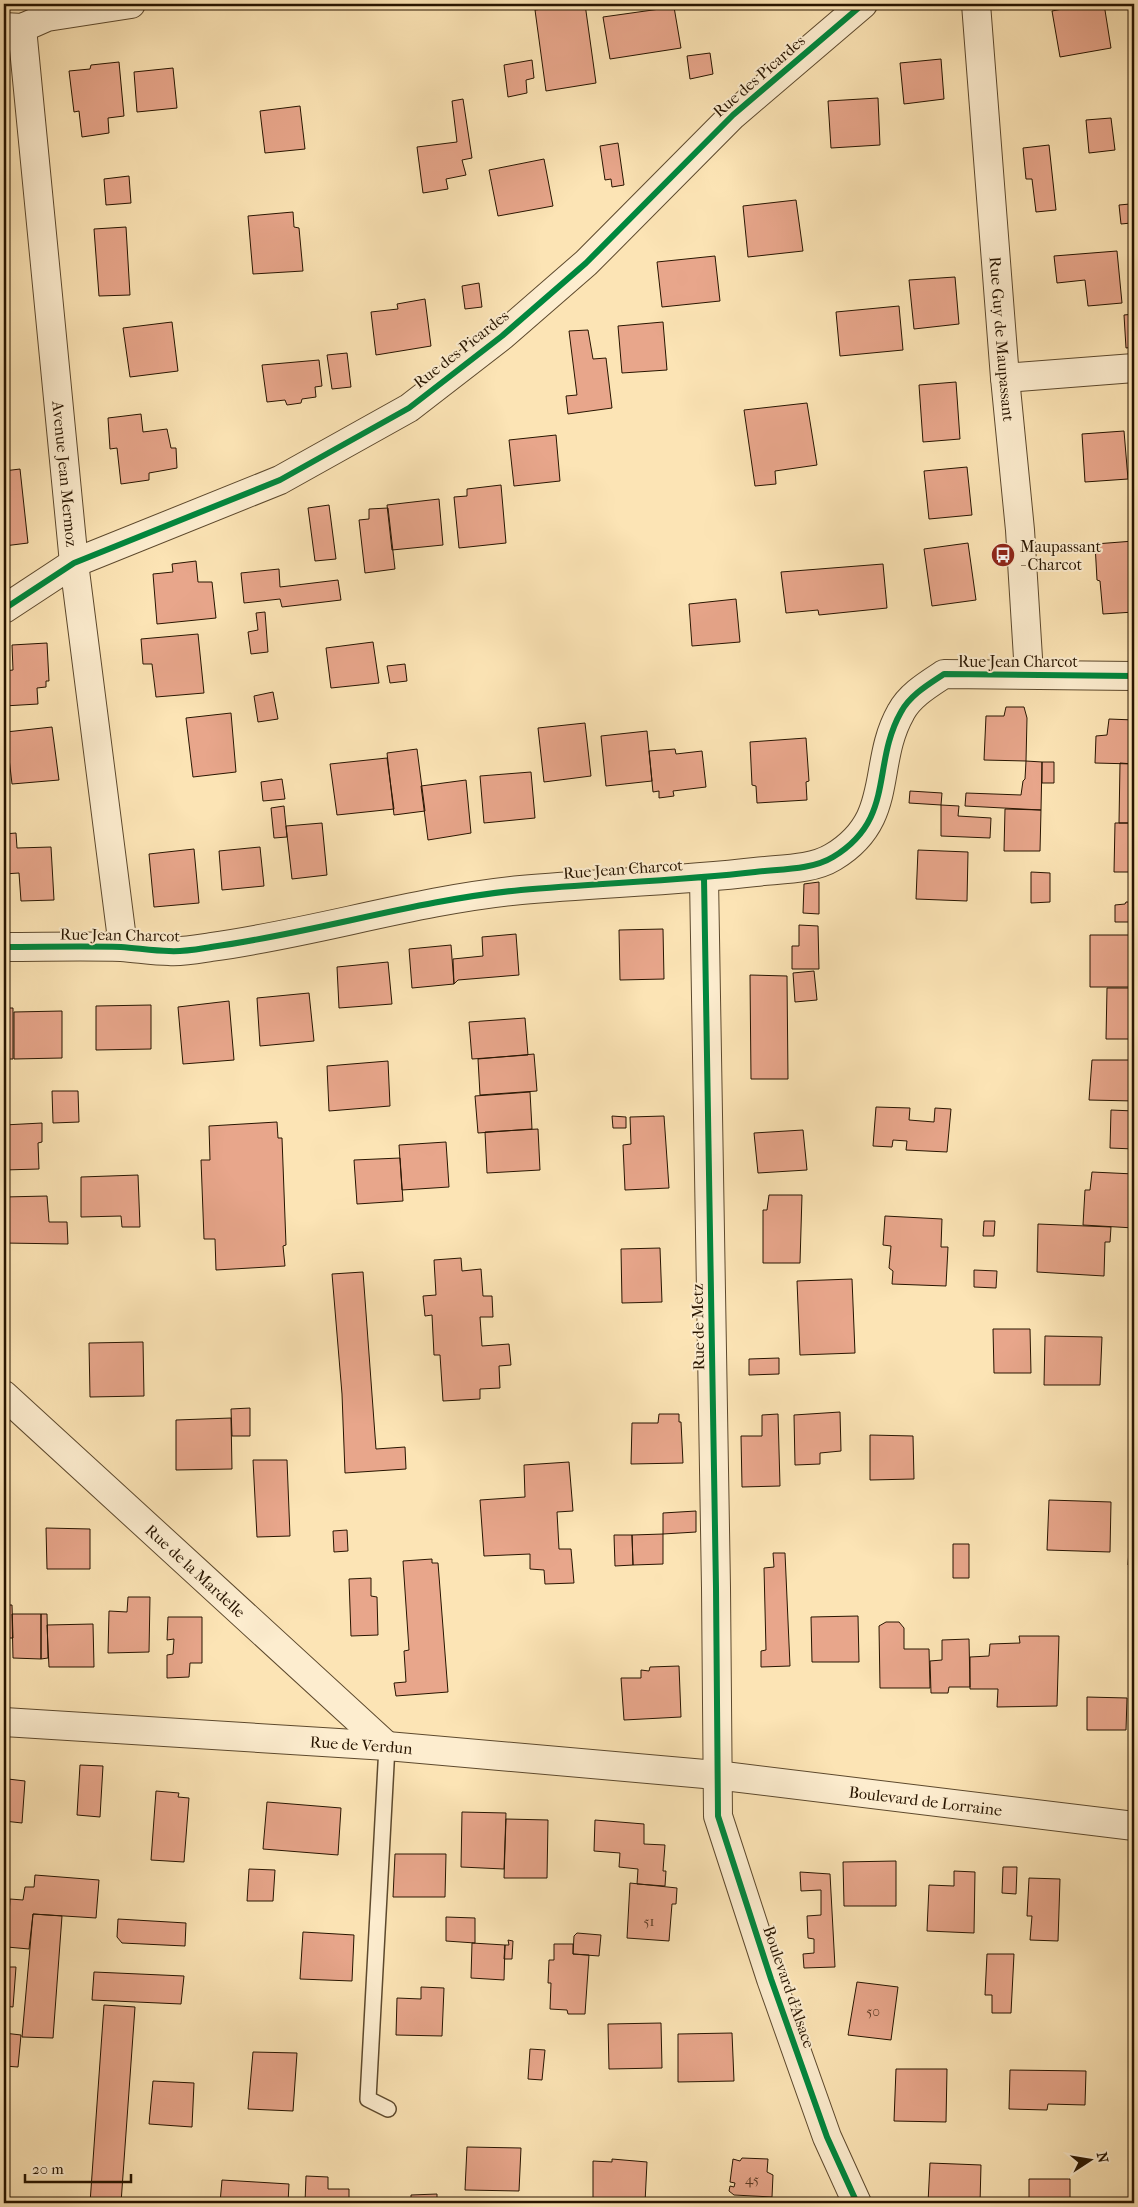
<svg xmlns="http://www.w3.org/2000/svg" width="1138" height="2207" font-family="'IM FELL French Canon',serif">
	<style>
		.building { fill: #e8a68b; stroke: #281500 }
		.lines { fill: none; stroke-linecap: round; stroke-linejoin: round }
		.service-casing { stroke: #5d492d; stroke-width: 18 }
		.minor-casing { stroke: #5d492d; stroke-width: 30 }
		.service { stroke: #fdedcf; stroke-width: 15 }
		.minor { stroke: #fdedcf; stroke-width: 28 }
		.cycleway-casing { stroke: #fdedcf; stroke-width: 9 }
		.cycleway { stroke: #00873e; stroke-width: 6 }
		.labels { text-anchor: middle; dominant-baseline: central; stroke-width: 4; stroke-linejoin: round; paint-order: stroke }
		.number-label { font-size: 14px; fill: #583923 }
		.street-label { font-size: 16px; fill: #281500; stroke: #fdedcf }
		.poi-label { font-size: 16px; fill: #281500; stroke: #fdedcf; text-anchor: start }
	</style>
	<rect width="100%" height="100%" fill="#fce4b5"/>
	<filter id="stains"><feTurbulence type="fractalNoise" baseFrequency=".004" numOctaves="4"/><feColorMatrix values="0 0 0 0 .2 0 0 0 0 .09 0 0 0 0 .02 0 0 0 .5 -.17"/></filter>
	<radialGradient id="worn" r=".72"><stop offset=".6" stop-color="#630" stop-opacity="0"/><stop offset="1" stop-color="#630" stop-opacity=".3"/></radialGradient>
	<path class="building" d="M578 4H585L596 83 546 91 535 10Z
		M768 4H788L770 9Z
		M1089 4H1104L1111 48 1060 57 1052 11Z
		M674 7 681 48 610 59 603 17Z
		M710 53 713 74 690 79 687 56Z
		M941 59 944 99 904 104 900 63Z
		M532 60 534 78 526 80 527 93 508 97 504 65Z
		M119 62 124 116 108 118 109 133 82 137 79 111 74 112 69 71 90 69 91 65Z
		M173 68 177 108 137 112 134 72Z
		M878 98 880 145 831 148 828 101Z
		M463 99 472 158 462 160 466 175 446 179 448 189 423 193 417 147 457 142 452 101Z
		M300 106 305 149 265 153 260 111Z
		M1111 118 1115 150 1089 153 1086 120Z
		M618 143 624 185 612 187 611 179 605 180 600 146Z
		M1049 145 1056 210 1036 212 1032 179H1026L1023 148Z
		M544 159 553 206 498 216 489 170Z
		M129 176 131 203 106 205 104 179Z
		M1129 196H1134V228H1132Z
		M796 200 803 251 748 257 743 206Z
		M1130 204 1131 223 1121 224 1119 205Z
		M293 212 294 227 299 228 303 271 253 274 248 216Z
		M126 227 130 295 99 296 94 229Z
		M1117 251 1122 303 1088 306 1085 280 1057 283 1054 256Z
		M715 256 720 301 662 307 657 262Z
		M955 277 959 324 914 329 909 280Z
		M479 283 482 307 465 309 462 286Z
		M425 299 431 346 376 355 371 312 398 309 397 304Z
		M899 306 903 350 840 356 836 312Z
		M1134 314V347L1126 348 1124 315Z
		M172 322 178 371 130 377 123 328Z
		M663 322 667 370 622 373 618 326Z
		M588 330 593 359 606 358 612 408 568 414 566 396 577 395 569 331Z
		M347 353 351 387 332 389 327 355Z
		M319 360 322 386 315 387 316 397 302 399 301 403 287 405 285 400 267 402 262 365Z
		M956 382 960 439 923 442 919 385Z
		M807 403 817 465 775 471 776 484 755 486 744 410Z
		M141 414 143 432 167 429 171 448H176L177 468 149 473V480L121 484 117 448 110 449 108 418Z
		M1124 431 1128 479 1085 482 1082 434Z
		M556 435 560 481 514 486 509 440Z
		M967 467 972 515 929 519 924 471Z
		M20 469 28 543 4 546V471Z
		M501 485 506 543 459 548 454 497 467 496V489Z
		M439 499 443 545 392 550 387 505Z
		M329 505 336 559 315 561 308 508Z
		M388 508 395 569 365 573 359 520 369 519V509Z
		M1134 541V612L1103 614 1100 581 1097 580 1095 544Z
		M968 543 976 600 932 606 924 549Z
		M196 561 198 582H212L216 618 157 624 153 574 173 572 172 564Z
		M883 564 887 608 819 615 818 610 786 613 781 572Z
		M279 569 280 587 338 580 341 600 282 607 280 599 244 603 241 573Z
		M736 599 740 642 692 646 689 604Z
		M265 612 268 652 251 654 248 632 258 630 256 613Z
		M198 634 204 693 156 697 152 664H143L141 639Z
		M373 642 379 683 331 688 326 648Z
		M47 643 49 681H46V687L37 688 38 704 4 706V671L13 670 12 645Z
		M405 664 407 681 390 683 387 666Z
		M273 692 278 719 258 722 254 696Z
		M1006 707H1024L1027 718 1026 761 984 760 986 716H1004Z
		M231 713 236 772 193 777 186 718Z
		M1109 719 1134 720V764L1095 763 1096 736 1107 735Z
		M585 723 591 776 544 782 538 728Z
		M52 727 59 780 12 784 6 732Z
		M647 731 652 781 606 786 601 736Z
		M806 738 809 781 806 782 807 800 757 803 756 786 752 785 750 742Z
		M417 749 425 811 394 815 387 753Z
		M675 749 676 754 702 751 706 787 673 791 674 796 659 798V791L653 792 649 751Z
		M387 758 394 809 337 815 330 764Z
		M1026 761 1042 762 1041 810 965 806 966 793 1021 795 1023 781 1025 779Z
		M1042 762H1054V783H1042Z
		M1120 763 1134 764V823H1119Z
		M531 772 535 818 484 823 480 776Z
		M282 779 285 799 263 801 261 782Z
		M466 780 471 833 428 840 421 786Z
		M910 791 942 793 941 805 909 803Z
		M941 805 959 806 958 816 991 818 990 838 941 836Z
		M284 806 287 837 274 838 271 808Z
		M1005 809 1041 810 1040 851H1004Z
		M322 823 327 875 292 879 286 826Z
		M1115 823H1134V872H1114Z
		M16 833 17 848 51 847 54 900 21 901 19 873 4 874V834Z
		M260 847 264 886 222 890 219 851Z
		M194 849 199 903 154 907 149 854Z
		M918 850 968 852 967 901 916 899Z
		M1031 872 1050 873V902L1031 903Z
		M819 882V914L803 913 804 884Z
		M1126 902H1134V922H1115V905L1125 904Z
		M799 925 818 926 819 969H792V946H799Z
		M663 929 664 979 620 980 619 930Z
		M516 934 519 975 458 980 454 984 453 959 483 956 482 937Z
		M1090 935H1134V987H1090Z
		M451 945 454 984 412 988 409 949Z
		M388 962 392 1004 339 1008 337 967Z
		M814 971 817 1000 795 1002 793 973Z
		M750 975 787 976 788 1079H751Z
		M1107 988H1134V1039H1106Z
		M309 993 314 1041 260 1046 257 998Z
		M229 1001 234 1060 183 1064 178 1007Z
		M151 1005V1049L96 1050V1006Z
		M4 1008H13V1059H4Z
		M62 1011V1058L14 1059V1012Z
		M525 1018 528 1055 472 1059 469 1022Z
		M534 1054 537 1091 480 1095 478 1059Z
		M1092 1060H1134V1101L1089 1100Z
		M388 1061 390 1106 329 1111 327 1066Z
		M52 1091H78L79 1122 53 1123Z
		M530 1092 532 1129 478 1133 475 1096Z
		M876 1107 910 1108 909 1120 934 1122 935 1108 951 1109 947 1152 906 1150 907 1141 893 1140 892 1147 873 1146Z
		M1111 1110 1134 1111V1149L1110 1148Z
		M612 1116 626 1117V1128H613Z
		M664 1116 669 1188 625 1190 623 1145 631 1144 630 1117Z
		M277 1122 278 1138H282L286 1245 283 1246 285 1266 216 1270 215 1239H204L201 1160H210L209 1126Z
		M42 1123V1142L38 1143 39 1169 4 1170V1125Z
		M538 1129 540 1170 487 1173 485 1132Z
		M803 1130 807 1170 758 1173 754 1133Z
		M446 1142 449 1187 402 1190 399 1145Z
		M400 1158 403 1201 357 1204 354 1160Z
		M1092 1172 1134 1174V1228L1083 1225 1085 1190H1090Z
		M138 1175 140 1227H122L121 1216 81 1217V1177Z
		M769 1195H802L800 1263H763V1210H767Z
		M47 1196 49 1222H67L68 1244 4 1243V1197Z
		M885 1216 942 1219 941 1247H948L946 1286 892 1284 893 1271 889 1268 891 1246 883 1245Z
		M984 1221H995L994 1236H983Z
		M1038 1224 1111 1227 1110 1242H1105L1104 1276 1037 1272Z
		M660 1248 662 1302 622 1303 621 1249Z
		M461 1258 462 1271 481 1269 483 1296H492L493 1317H480L482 1346 509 1344 511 1365 499 1366 500 1388 480 1389V1399L443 1401 440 1355H434L432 1315 425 1316 423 1296 436 1295 434 1260Z
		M974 1270 997 1271 996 1288 974 1287Z
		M363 1272 376 1449 405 1447 406 1469 345 1473 342 1394 332 1274Z
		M852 1279 855 1353 800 1355 797 1281Z
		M1133 1312H1134V1365H1132Z
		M993 1329H1030L1031 1373H994Z
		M1045 1336 1102 1337 1100 1385H1044Z
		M143 1342 144 1396 90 1397 89 1343Z
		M779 1358V1374L749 1375V1359Z
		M250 1408V1436H232L231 1409Z
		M840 1412 841 1451 820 1453V1464L795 1465 794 1415Z
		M659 1414H679V1422H681L683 1463 631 1464 632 1423H658Z
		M778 1414 780 1486 742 1487 741 1436H762V1415Z
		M231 1418 232 1469 176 1470V1420Z
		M870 1435 913 1436 914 1479 870 1480Z
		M253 1460H287L290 1536 257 1537Z
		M569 1462 573 1511 557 1512 559 1549H571L574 1583 545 1584 544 1570 530 1569V1554L484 1556 480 1500 525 1497 524 1465Z
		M1049 1500 1111 1502 1110 1552 1047 1550Z
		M696 1511V1532L663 1534V1513Z
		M46 1528 90 1529V1569H47Z
		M347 1530 348 1551 334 1552 333 1531Z
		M663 1534V1564L633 1565 632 1535Z
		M614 1535H632L633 1565 615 1566Z
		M953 1544H969V1578H953Z
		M1129 1549H1134V1565H1128Z
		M773 1553H785L790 1666 761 1667V1651L766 1650 764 1568 774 1567Z
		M432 1559V1563H438L448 1692 396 1696 394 1683 406 1682 404 1651 409 1650 403 1561Z
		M371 1578V1596L377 1597 378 1635 351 1636 349 1579Z
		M128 1597H150L149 1652 108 1653 109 1611 127 1612Z
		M4 1605H12L13 1638H4Z
		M12 1614H41V1659L13 1658Z
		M41 1614H47L48 1658 41 1659Z
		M1134 1614V1677H1132Z
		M858 1616 859 1662H812L811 1617Z
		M168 1617H202V1663H190L189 1677 167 1678V1655L173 1654 174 1639 167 1640Z
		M886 1622H899L904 1628V1649H929L930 1688H880L879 1626Z
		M93 1624 94 1667H49L47 1625Z
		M1019 1636H1059L1057 1706 997 1707 998 1689H970V1657L989 1656 990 1644 1020 1643Z
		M969 1639 970 1687H949L948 1693H931L930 1661 942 1660V1640Z
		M679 1666 681 1717 624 1720 621 1678H641V1670L649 1671 650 1667Z
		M1087 1697 1127 1698 1126 1730H1087Z
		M80 1765 103 1766 100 1817 77 1815Z
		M4 1774 9 1775 8 1779 25 1781 22 1823 4 1821Z
		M156 1791 179 1793 178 1797 189 1798 184 1862 151 1860Z
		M267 1802 341 1808 338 1855 263 1849Z
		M462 1812 506 1813 504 1869 461 1867Z
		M506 1819 548 1820 547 1878H504Z
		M595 1820 644 1824V1844L665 1845 663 1871H666L665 1886 637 1884 638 1869 619 1867 620 1853 594 1851Z
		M395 1854H446L445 1897H393Z
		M896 1861V1906H844L843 1862Z
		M1003 1867H1017L1016 1894 1002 1893Z
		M249 1869 275 1870 273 1901H247Z
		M954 1871 975 1872 974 1933 927 1931 929 1885 954 1886Z
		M800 1872 830 1874 835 1967 804 1968 803 1954 814 1953V1939L808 1938 807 1916 821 1915V1890L801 1891Z
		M35 1875 99 1880 96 1918 33 1914 29 1949 7 1947 10 1899 23 1900 25 1887H34Z
		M1029 1878 1060 1879 1058 1941 1030 1940 1032 1916H1027Z
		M630 1883 677 1888 676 1904H672L669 1941 627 1938Z
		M33 1914 62 1916 53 2038 22 2037Z
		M446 1917 475 1918V1943L446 1941Z
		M118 1919 186 1923 185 1946 122 1943 117 1937Z
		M303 1932 354 1935 352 1981 300 1979Z
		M577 1933 601 1935 599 1956 573 1954 574 1936Z
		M508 1940 513 1941 512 1959H504L505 1945H509Z
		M472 1943 505 1945 504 1980 471 1978Z
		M554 1944H573V1954L589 1955 585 2014H568L567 2010 550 2009 551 1983H548L549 1960H554Z
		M987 1954H1014L1011 2013H992V1995H985Z
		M4 1967H16L13 2007 4 2006Z
		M94 1972 184 1976 181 2004 92 2000Z
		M857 1982 898 1987 891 2040 848 2035Z
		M421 1987 444 1988 442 2036 396 2035 397 1998 421 1999Z
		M104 2005 135 2007 121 2203H90Z
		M661 2023 662 2068 609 2069 608 2024Z
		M4 2033 21 2035 18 2067 4 2066Z
		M732 2033 734 2081 678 2082V2034Z
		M530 2049 545 2050 542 2080 528 2079Z
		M253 2052 297 2053 293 2111 248 2109Z
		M896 2069H947L946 2122 894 2121Z
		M1010 2070 1086 2071 1085 2105 1048 2104 1047 2110 1009 2109Z
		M153 2081 194 2083 192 2127 149 2124Z
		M467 2147 521 2148 519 2191 465 2190Z
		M742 2158 768 2159 767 2172 773 2175 772 2197 734 2195 729 2191 730 2186 734 2187 735 2183 730 2182 733 2159 740 2161Z
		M612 2159 647 2162 645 2203H593V2161L612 2162Z
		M930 2163 981 2165 980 2203H928Z
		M306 2176 328 2177V2189H349V2203H305Z
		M1029 2179H1070V2203H1029Z
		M222 2180 289 2184 288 2203H220Z
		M437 2194V2203H411V2195Z"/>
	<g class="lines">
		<g class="service-casing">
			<path id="service" d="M387 1746 368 2099 388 2109"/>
		</g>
		<g class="minor-casing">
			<g id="minor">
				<path id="s1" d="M976 4 1005 378 1020 530 1029 674"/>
				<path d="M4 27 22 28 47 17 131 4"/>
				<path id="s2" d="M22 28 74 563 123 947"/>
				<path d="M1005 378 1134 368"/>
				<path d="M4 609 74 563 280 480 409 408 502 336 586 263 733 115 863 4"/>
				<path d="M704 878 716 1588 718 1816 771 1979 827 2137 857 2203"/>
				<path d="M4 947C43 947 82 946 121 947 137 948 153 951 169 951 183 952 198 949 211 947 315 933 416 900 521 890 599 883 677 881 755 872 780 869 812 870 833 857 896 819 871 765 901 712 910 695 929 684 944 674L1134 676"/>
				<path id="s3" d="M4 1395 387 1746"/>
				<path id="s4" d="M4 1722 387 1746 716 1775 1134 1826"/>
			</g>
		</g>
		<use href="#service" class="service"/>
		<use href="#minor" class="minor"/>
		<g class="cycleway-casing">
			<path id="cycleway" d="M4 609 74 563 280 480 409 408 502 336 586 263 733 115 863 4
				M704 878 716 1588 718 1816 771 1979 827 2137 857 2203
				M4 947C43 947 82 946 121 947 137 948 153 951 169 951 183 952 198 949 211 947 315 933 416 900 521 890 599 883 677 881 755 872 780 869 812 870 833 857 896 819 871 765 901 712 910 695 929 684 944 674L1134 676"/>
		</g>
		<use href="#cycleway" class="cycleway"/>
	</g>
	<defs>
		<g id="bus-disc" transform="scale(1.25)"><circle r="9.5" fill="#8f2418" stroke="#fdedcf"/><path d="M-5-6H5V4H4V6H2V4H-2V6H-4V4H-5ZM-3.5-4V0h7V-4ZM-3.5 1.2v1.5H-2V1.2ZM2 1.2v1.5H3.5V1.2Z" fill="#fff"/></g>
	</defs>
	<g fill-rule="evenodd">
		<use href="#bus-disc" x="1003" y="555"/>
	</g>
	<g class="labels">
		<g class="number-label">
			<text x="649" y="1921">51</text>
			<text x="873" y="2011">50</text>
			<text x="752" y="2179">45</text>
		</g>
		<g class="street-label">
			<text transform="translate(759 76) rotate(-41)">Rue des Picardes</text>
			<text stroke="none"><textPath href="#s1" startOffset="336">Rue Guy de Maupassant</textPath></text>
			<text transform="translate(461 349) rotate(-38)">Rue des Picardes</text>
			<text stroke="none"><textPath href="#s2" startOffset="448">Avenue Jean Mermoz</textPath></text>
			<text x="1018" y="661">Rue Jean Charcot</text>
			<text transform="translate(623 869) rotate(-4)">Rue Jean Charcot</text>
			<text transform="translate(120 935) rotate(1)">Rue Jean Charcot</text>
			<text transform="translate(698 1327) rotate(-91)">Rue de Metz</text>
			<text stroke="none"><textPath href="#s3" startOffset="260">Rue de la Mardelle</textPath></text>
			<text stroke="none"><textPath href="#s4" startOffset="358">Rue de Verdun</textPath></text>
			<text stroke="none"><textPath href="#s4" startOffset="925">Boulevard de Lorraine</textPath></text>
			<text transform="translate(789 1987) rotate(71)">Boulevard d'Alsace</text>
		</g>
		<g class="poi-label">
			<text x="1020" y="546">Maupassant<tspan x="1020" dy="18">- Charcot</tspan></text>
		</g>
	</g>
	<rect width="1138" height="2207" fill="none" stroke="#fce4b5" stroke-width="20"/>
	<rect x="5" y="5" width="1128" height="2197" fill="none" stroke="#281500" stroke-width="2.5"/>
	<rect x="10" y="10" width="1118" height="2187" fill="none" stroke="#281500"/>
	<g transform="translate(1090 2160) rotate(78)" stroke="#fdedcf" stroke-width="4" paint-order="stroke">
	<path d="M0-4L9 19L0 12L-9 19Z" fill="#281500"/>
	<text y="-8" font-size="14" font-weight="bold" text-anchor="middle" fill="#281500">N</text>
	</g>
	<path d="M25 2174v8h106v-8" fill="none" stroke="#281500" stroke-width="2.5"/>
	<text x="32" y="2174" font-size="15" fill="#281500" stroke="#fdedcf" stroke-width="4" paint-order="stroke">20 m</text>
	<rect width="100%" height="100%" filter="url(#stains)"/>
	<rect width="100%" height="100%" fill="url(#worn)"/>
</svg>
